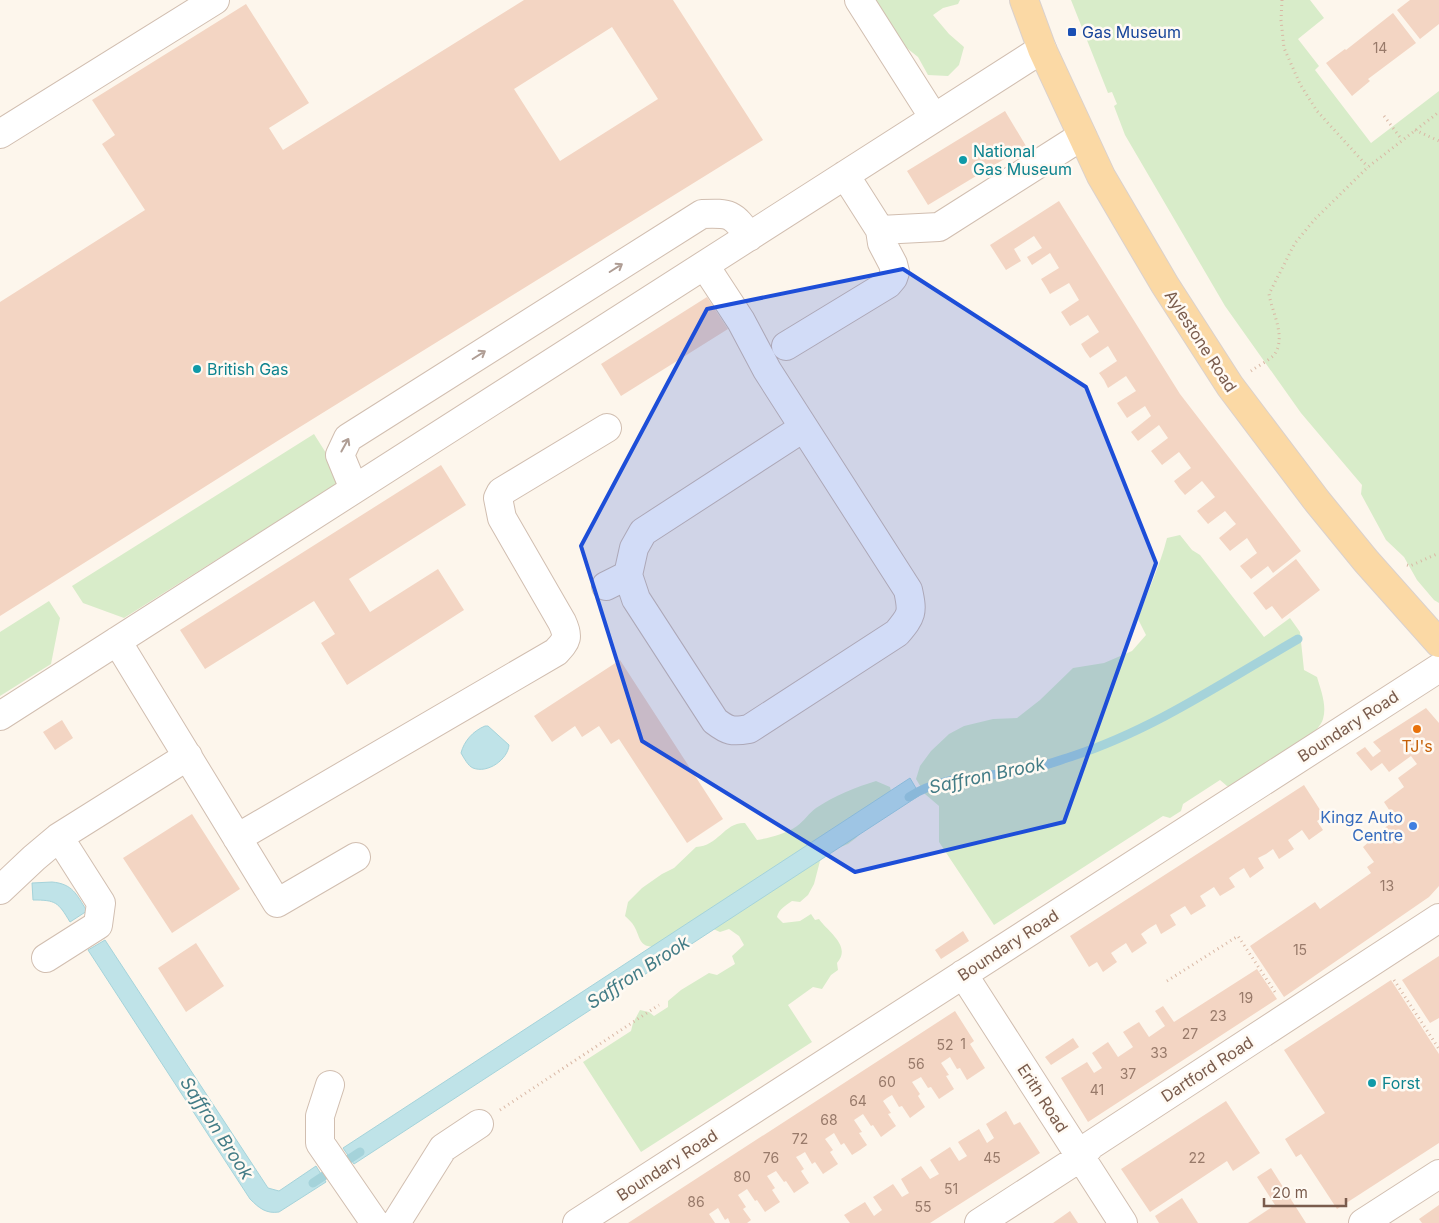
<svg xmlns="http://www.w3.org/2000/svg" width="1439" height="1223" font-family="Inter,sans-serif">
	<style>
		.green { fill: #d8ecc9 }
		.water { fill: #bfe3e8; stroke: #a5d3da }
		.lines { fill: none; stroke-linecap: round; stroke-linejoin: round }
		.stream { stroke: #a5d3da; stroke-width: 9 }
		.building { fill: #f3d5c3; fill-rule: evenodd }
		.minor-casing { stroke: #d1beb0; stroke-width: 30 }
		.major-casing { stroke: #dad1cd; stroke-width: 30 }
		.path { stroke: #d9b8a5; stroke-width: 3; stroke-dasharray: 1 4; stroke-linecap: butt }
		.minor { stroke: #fff; stroke-width: 28 }
		.major { stroke: #fbd9a5; stroke-width: 28 }
		.oneway { stroke: #af9d94 }
		.marked { fill: #1d4ed8; fill-opacity: 0.2; stroke: #1d4ed8; stroke-width: 4; stroke-linejoin: round }
		.transit-dot { fill: #1a4fb4; stroke: #fffaf3; stroke-width: 2 }
		.culture-dot { fill: #0f9aa8; stroke: #fffaf3; stroke-width: 2 }
		.food-dot { fill: #e8710a; stroke: #fffaf3; stroke-width: 2 }
		.shop-dot { fill: #3f7fe0; stroke: #fffaf3; stroke-width: 2 }
		.labels { text-anchor: middle; dominant-baseline: central; stroke-width: 5; stroke-linejoin: round; paint-order: stroke }
		.number-label { font-size: 14px; fill: #987a6a }
		.transit-label { font-size: 16px; fill: #164399; stroke: #fffaf3; text-anchor: start }
		.culture-label { font-size: 16px; fill: #0d838f; stroke: #fffaf3; text-anchor: start }
		.street-label { font-size: 16px; fill: #7a5c4d; stroke: #fffaf3 }
		.food-label { font-size: 16px; fill: #c56008; stroke: #fffaf3 }
		.shop-label { font-size: 16px; fill: #366cbe; stroke: #fffaf3; text-anchor: end }
		.water-label { font-size: 18px; font-style: italic; fill: #437c86; stroke: #fffaf3 }
	</style>
	<rect width="100%" height="100%" fill="#fdf6ec"/>
	<path class="green" d="M875 0H960L958 4 943 8 933 15 949 34 964 47 959 65 948 76 928 75 918 57 898 41Z
		M1071 0H1310L1324 18 1298 39 1319 66 1315 70 1371 143 1439 91V603L1434 600 1417 580 1404 557 1386 540 1361 494 1362 485 1301 413 1225 306 1125 135 1114 106 1117 104 1112 92 1108 93Z
		M314 434 343 480 124 618 83 603 72 586Z
		M1180 535 1192 550 1200 555 1264 637 1290 618 1300 632 1304 670 1317 677C1321 691 1327 705 1323 719 1317 739 1258 773 1239 786H1227L1220 780 1183 804 1181 811 1170 818 1163 816 994 925 939 842V806L925 794 916 779 920 766 931 751 949 734 964 726 993 719 1017 718 1040 700 1073 668 1104 663 1132 651 1146 635 1138 619C1147 592 1160 566 1167 538Z
		M49 601 60 618 51 664 0 696V632Z
		M876 781 890 787 893 798 856 838 848 844 826 853 820 861 814 884 808 895 800 902 792 901C785 906 779 909 777 917L783 923 800 921 811 914 815 920 819 919C828 932 852 946 837 963L838 970 831 975 822 989 813 987 788 1005 812 1042 641 1152 583 1062 631 1031 633 1023 640 1010 649 1012 654 1016 668 1007V1001L681 990 709 973 717 975 735 964 732 956 744 945 739 936 729 929 720 932 711 928 656 947C638 947 641 938 634 926 632 922 628 919 625 916L628 902 642 888 662 874 674 868 696 847C719 846 724 822 745 823L757 840C769 838 786 834 797 826 804 821 809 813 816 808 834 796 856 787 876 781Z"/>
	<path class="water" d="M485 726H488L509 745C508 759 488 774 473 768 468 766 464 758 461 753 464 741 473 731 485 726Z
		M910 778 920 795 354 1164 343 1148Z
		M52 882C73 884 76 894 87 911L70 922C58 902 56 900 33 900L32 883Z
		M105 940 268 1188 279 1191 316 1166 326 1182 279 1212C266 1214 259 1208 250 1199L88 950Z"/>
	<g class="lines">
		<path class="stream" d="M909 797C942 776 977 778 1014 772 1034 770 1054 762 1073 756 1153 730 1225 681 1298 639
			M313 1183 360 1152"/>
	</g>
	<path class="building" d="M524 0H673L763 140 287 435 0 616V302L145 210 102 144 115 135 92 100 246 4 309 103 269 128 283 150ZM612 27 658 99 560 161 514 89Z
		M1410 0H1439V24L1420 39 1397 10Z
		M1393 13 1416 43 1368 79 1370 81 1352 96 1326 63 1345 49 1346 50Z
		M1005 111 1026 146 928 205 907 171Z
		M1059 201 1180 394 1301 551 1273 573 1268 566 1251 579 1240 566 1257 553 1247 538 1230 551 1219 538 1236 524 1225 511 1208 524 1202 517 1197 511 1215 497 1202 481 1185 495 1179 488 1174 481 1191 468 1179 452 1162 465 1151 451 1168 438 1159 425 1138 441 1131 432 1151 416 1145 406 1127 418 1117 403 1136 391 1126 376 1108 388 1104 380 1099 373 1117 361 1108 346 1090 358 1085 351 1081 344 1099 332 1088 315 1070 326 1061 312 1079 300 1069 283 1050 294 1046 287 1041 279 1059 268 1050 253 1032 265 1027 257 1042 248 1034 236 1014 249 1021 261 1006 270 990 245Z
		M707 297 728 329 621 396 601 364Z
		M441 465 466 505 349 579 370 612 438 569 464 610 347 685 321 643 335 634 314 601 205 669 180 630Z
		M1296 559 1320 590 1282 619 1272 606 1266 610 1253 593Z
		M620 660 723 819 687 843 619 739 611 744 599 726 582 737 575 726 552 742 534 716Z
		M1426 708 1439 723V886L1429 897 1284 997 1250 946 1315 902 1320 909 1371 873 1367 867 1374 862 1363 847 1395 819 1384 802 1404 787 1398 778 1417 764 1411 756 1389 772 1382 763 1371 771 1356 753 1365 747 1373 757 1381 751 1373 742Z
		M62 720 73 738 55 750 43 732Z
		M1304 785 1324 816 1317 821 1323 830 1309 840 1302 830 1288 840 1294 849 1279 859 1273 849 1266 854 1258 858 1264 868 1250 878 1244 868 1236 873 1229 878 1235 887 1220 896 1214 887 1200 896 1206 906 1191 915 1185 906 1170 915 1176 925 1161 934 1156 924 1148 929 1141 934 1147 943 1132 953 1126 943 1111 953 1117 962 1103 972 1097 962 1089 967 1070 936Z
		M192 814 240 889 172 933 123 858Z
		M963 931 969 941 941 959 935 950Z
		M196 943 224 986 186 1012 158 968Z
		M1439 956V1018L1430 1023 1402 980Z
		M1257 969 1277 999 1088 1122 1061 1078 1087 1062 1094 1073 1102 1068 1092 1053 1108 1042 1118 1057 1133 1047 1123 1032 1139 1022 1149 1037 1165 1026 1155 1011 1163 1006 1174 1022Z
		M1391 980 1439 1054V1143L1337 1209 1301 1154 1296 1157 1285 1139 1325 1113 1284 1050Z
		M955 1011 974 1041 970 1044 985 1068 967 1080 960 1068 957 1069 950 1057 941 1063 949 1075 946 1076 954 1089 939 1099 931 1087 928 1088 921 1077 912 1082 920 1094 918 1096 925 1107 910 1118 902 1106 899 1107 892 1095 887 1098 883 1101 891 1113 888 1114 896 1126 881 1137 873 1125 871 1126 863 1114 854 1120 862 1132 859 1133 867 1145 860 1150 852 1155 844 1143 841 1145 834 1133 825 1139 833 1150 830 1152 838 1164 823 1174 815 1162 812 1164 805 1152 800 1155 796 1157 804 1169 801 1171 809 1183 794 1193 786 1181 784 1182 776 1171 767 1176 775 1188 772 1190 780 1202 765 1212 757 1200 755 1201 747 1189 738 1195 746 1207 743 1209 751 1220 747 1223H730L728 1218 725 1220 718 1208 709 1214 715 1223H628Z
		M1073 1038 1079 1047 1051 1065 1045 1057Z
		M1226 1101 1260 1153 1233 1171 1227 1161 1150 1212 1121 1169Z
		M1006 1111 1014 1125 1020 1122 1040 1153 930 1223H850L844 1215 865 1202 874 1216 882 1210 873 1197 893 1184 902 1197 909 1193 901 1179 921 1166 930 1179 939 1174 930 1160 950 1147 959 1161 967 1156 958 1142 979 1129 987 1143 994 1138 986 1124Z
		M1271 1168 1306 1223H1248L1275 1205 1257 1177Z
		M1182 1198 1198 1223H1159L1155 1216Z
		M1439 1205V1223H1422L1419 1219Z
		M1070 1211 1078 1223H1053Z"/>
	<g class="lines">
		<g class="minor-casing">
			<path id="minor" d="M859 0 934 118
				M0 134 215 0
				M880 230 939 227 1082 136
				M705 266 741 321 767 370 908 590C913 613 912 615 897 633L749 729C732 732 728 731 715 721L636 599 628 575 634 548 643 532 803 428
				M786 346 888 284 893 278 895 272 893 264 882 243 880 230 845 175
				M354 489 340 455 348 438 702 214C730 213 733 213 749 237
				M606 586 628 575
				M117 641 277 903 356 857
				M0 716 1042 49
				M237 838 556 652C567 640 569 637 562 622L502 518 498 498 501 492 607 428
				M0 890 34 858 59 837 188 756
				M46 958 98 925 101 903 59 837
				M963 974 1123 1223
				M330 1085 320 1116V1143L375 1223
				M396 1223 443 1148 479 1124
				M577 1223 1439 668
				M979 1223 1081 1157 1091 1145 1439 918
				M1363 1223 1439 1174"/>
		</g>
		<g class="major-casing">
			<path id="major" d="M1024 0 1042 49 1101 176 1165 285 1230 386 1317 501 1366 561 1439 643"/>
		</g>
		<path class="path" d="M1282 0 1281 20 1284 48 1300 84 1317 111 1368 167
			M1384 116 1402 140
			M1415 130 1439 141
			M1251 371C1258 366 1268 361 1274 355 1287 337 1272 313 1269 294L1295 243 1315 219 1368 167 1439 112
			M1407 565 1410 566 1439 553
			M1394 980 1439 1049
			M1167 981 1238 936 1275 992
			M500 1110 659 1005"/>
		<use href="#minor" class="minor"/>
		<use href="#major" class="major"/>
	</g>
	<defs><path id="oneway-shaft" d="M-6 0H5M1.5-3L5.5 0L1.5 3" fill="none" stroke-width="1.6" stroke-linecap="round" stroke-linejoin="round" transform="scale(1.25)"/></defs>
	<g class="oneway">
		<use href="#oneway-shaft" transform="translate(616 268) rotate(-32)"/>
		<use href="#oneway-shaft" transform="translate(479 355) rotate(-32)"/>
		<use href="#oneway-shaft" transform="translate(345 445) rotate(-61)"/>
	</g>
	<path class="marked" d="M903 269 1086 387 1156 563 1064 822 855 872 642 741 581 546 707 309Z"/>
	<rect class="transit-dot" x="1067" y="27" width="10" height="10" rx="2.5"/>
	<g class="culture-dot">
		<circle cx="963" cy="160" r="5"/>
		<circle cx="197" cy="369" r="5"/>
		<circle cx="1372" cy="1083" r="5"/>
	</g>
	<circle class="food-dot" cx="1417" cy="729" r="5"/>
	<circle class="shop-dot" cx="1413" cy="826" r="5"/>
	<g class="labels">
		<g class="number-label">
			<text x="1380" y="47">14</text>
			<text x="1387" y="885">13</text>
			<text x="1300" y="949">15</text>
			<text x="1246" y="997">19</text>
			<text x="1218" y="1015">23</text>
			<text x="1190" y="1033">27</text>
			<text x="963" y="1043">1</text>
			<text x="945" y="1044">52</text>
			<text x="1159" y="1052">33</text>
			<text x="916" y="1063">56</text>
			<text x="1128" y="1073">37</text>
			<text x="887" y="1081">60</text>
			<text x="1097" y="1089">41</text>
			<text x="858" y="1100">64</text>
			<text x="829" y="1119">68</text>
			<text x="800" y="1138">72</text>
			<text x="771" y="1157">76</text>
			<text x="992" y="1157">45</text>
			<text x="1197" y="1157">22</text>
			<text x="742" y="1176">80</text>
			<text x="951" y="1188">51</text>
			<text x="696" y="1201">86</text>
			<text x="923" y="1206">55</text>
		</g>
		<g class="transit-label">
			<text x="1082" y="32">Gas Museum</text>
		</g>
		<g class="culture-label">
			<text x="973" y="151">National<tspan x="973" dy="18">Gas Museum</tspan></text>
			<text x="207" y="369">British Gas</text>
			<text x="1382" y="1083">Forst</text>
		</g>
		<g class="street-label">
			<text transform="translate(1201 341) rotate(57)">Aylestone Road</text>
			<text transform="translate(1348 726) rotate(-33)">Boundary Road</text>
			<text transform="translate(1008 945) rotate(-33)">Boundary Road</text>
			<text transform="translate(1207 1069) rotate(-33)">Dartford Road</text>
			<text transform="translate(1043 1098) rotate(57)">Erith Road</text>
			<text transform="translate(667 1165) rotate(-33)">Boundary Road</text>
		</g>
		<g class="food-label">
			<text x="1417" y="746">TJ's</text>
		</g>
		<g class="shop-label">
			<text x="1403" y="817">Kingz Auto<tspan x="1403" dy="18">Centre</tspan></text>
		</g>
		<g class="water-label">
			<text transform="translate(987 775) rotate(-12)">Saffron Brook</text>
			<text transform="translate(638 972) rotate(-33)">Saffron Brook</text>
			<text transform="translate(217 1128) rotate(57)">Saffron Brook</text>
		</g>
	</g>
	<path d="M1264 1198v8h82v-8" fill="none" stroke="#7a5c4d" stroke-width="2.5"/>
	<text x="1272" y="1198" font-size="15" fill="#7a5c4d" stroke="#fffaf3" stroke-width="4" paint-order="stroke">20 m</text>
</svg>
